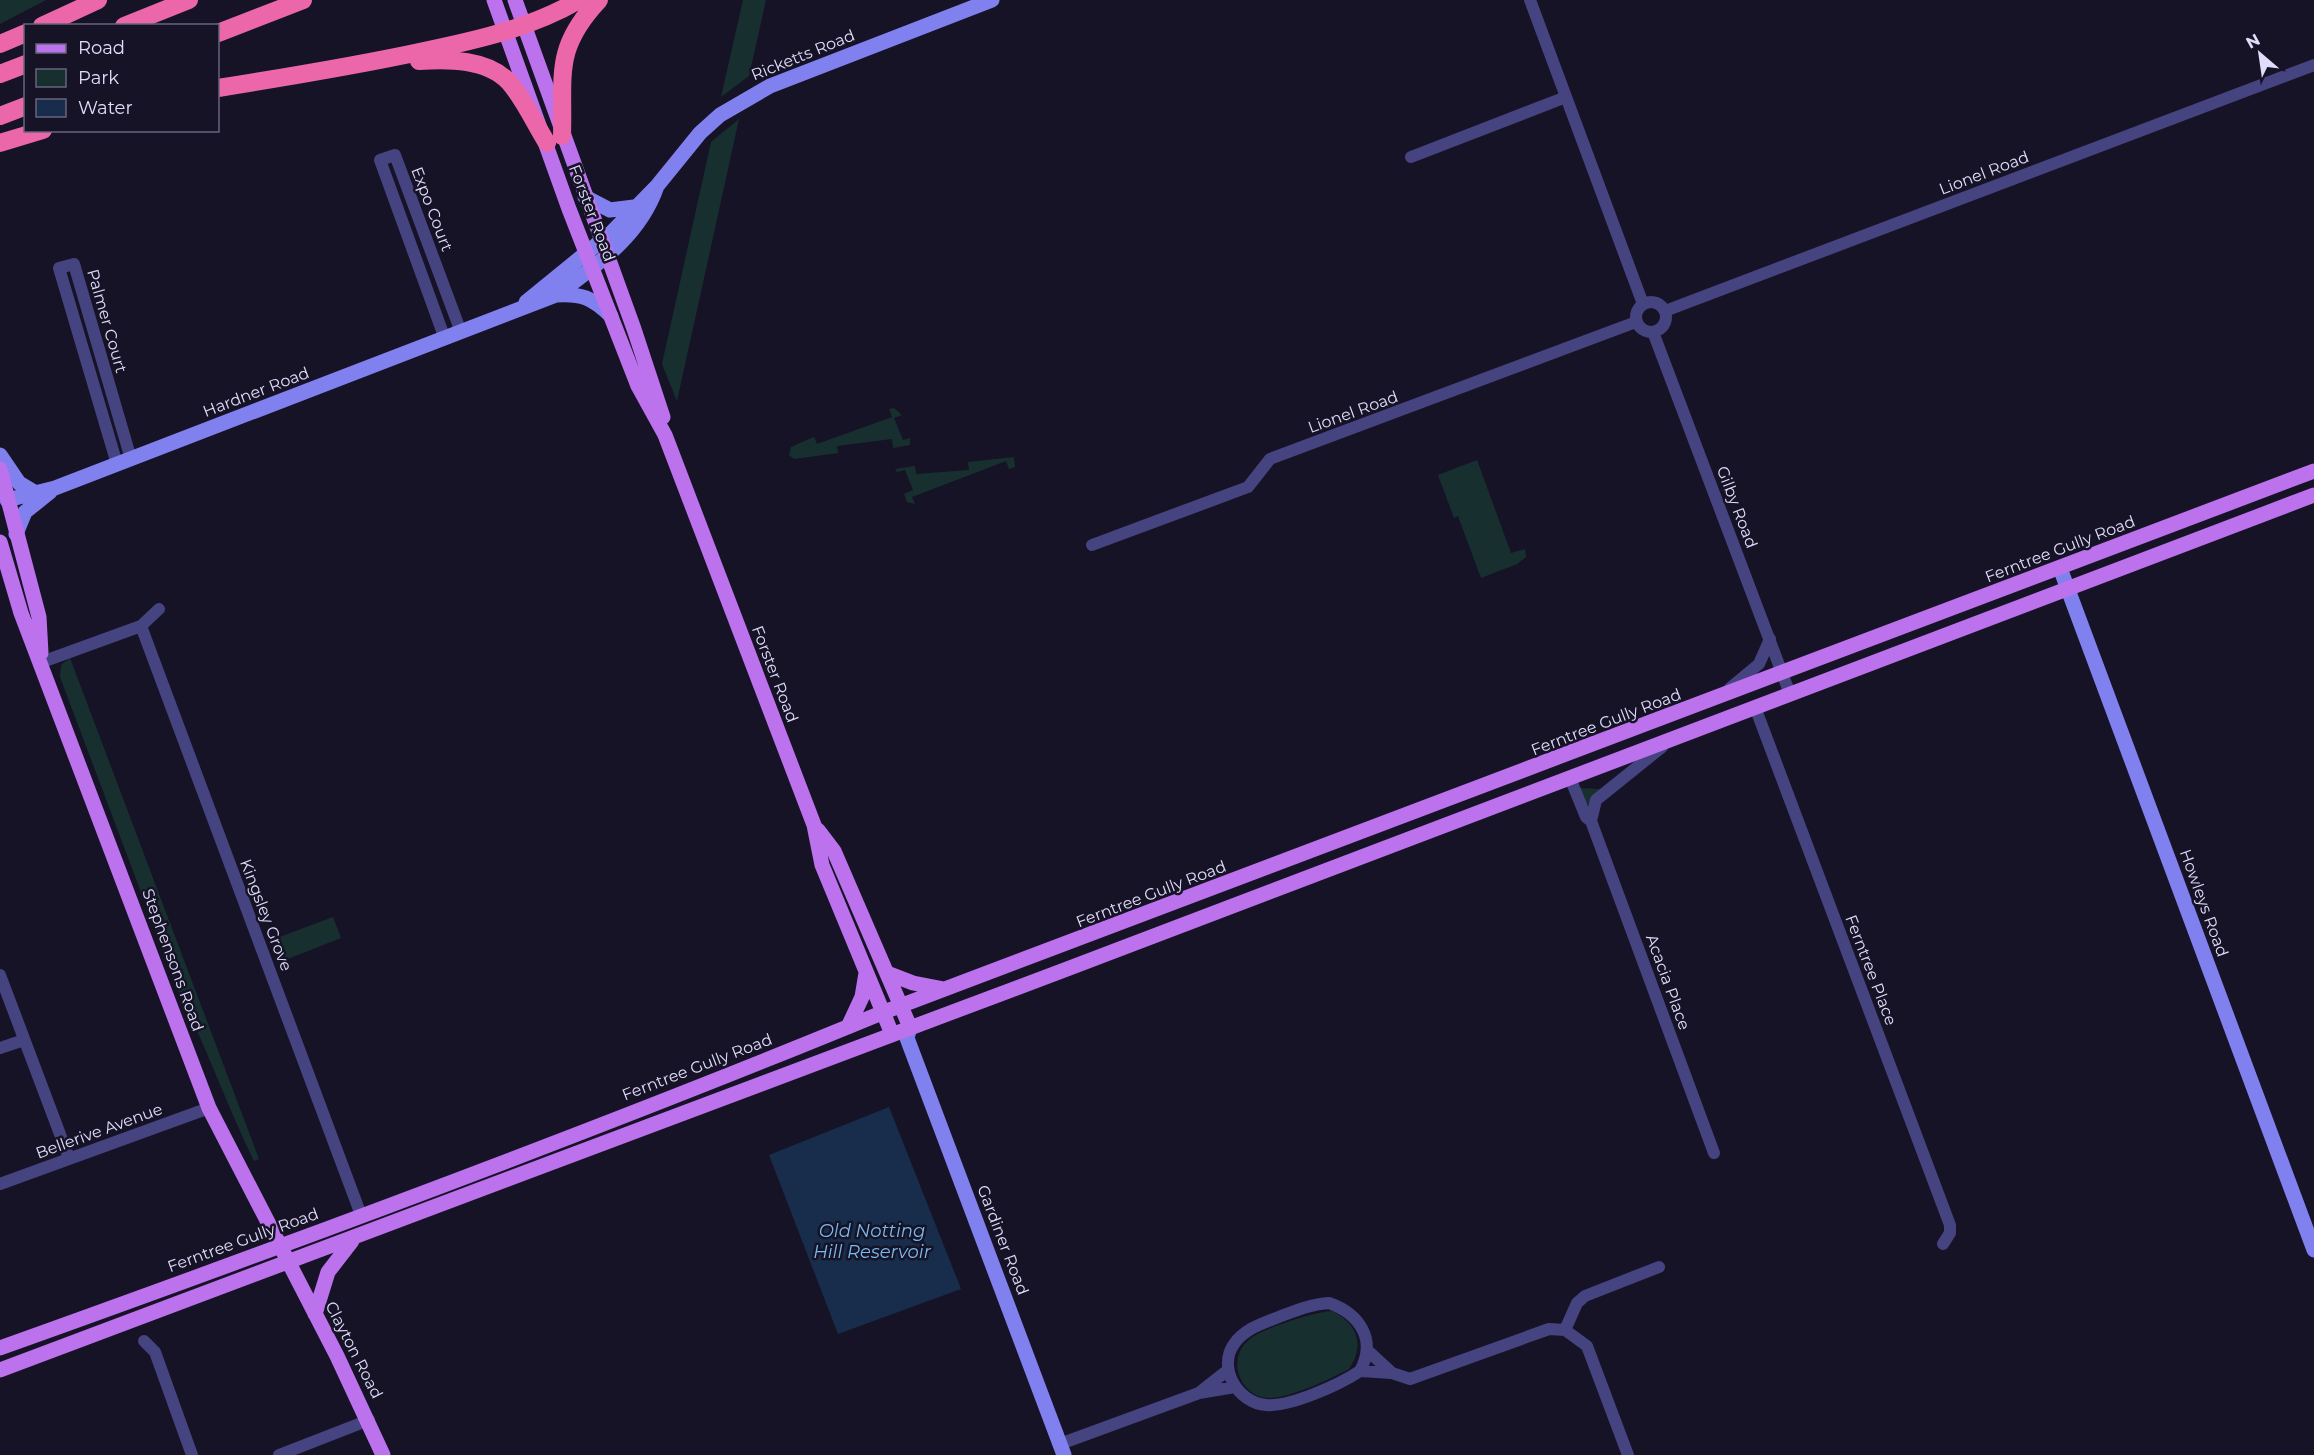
<svg xmlns="http://www.w3.org/2000/svg" width="2314" height="1455" font-family="Montserrat,sans-serif">
	<style>
		.green { fill: #17302f }
		.water { fill: #182d4b }
		.lines { fill: none; stroke-linecap: round; stroke-linejoin: round }
		.street { stroke: #454480; stroke-width: 12 }
		.secondary { stroke: #8080ef; stroke-width: 15 }
		.primary { stroke: #bc72ed; stroke-width: 15 }
		.highway { stroke: #ec67aa; stroke-width: 18 }
		.labels { text-anchor: middle; dominant-baseline: central; stroke-width: 5; stroke-linejoin: round; paint-order: stroke }
		.street-label { font-size: 16px; fill: #e0ddfb; stroke: #161327 }
		.water-label { font-size: 18px; font-style: italic; fill: #78baee; stroke: #161327 }
	</style>
	<rect width="100%" height="100%" fill="#161327"/>
	<path class="green" d="M0 0H46L0 24Z
		M743 0H766L749 76 721 97Z
		M739 119 677 401 662 364 711 142Z
		M894 408 902 415 894 418 903 440 910 438V445L893 448 892 439 837 446 838 453 794 459 789 455 791 447 814 437 817 444 892 417 889 409Z
		M1014 457 1015 467 1009 469 1006 461 912 497 915 504 907 502 904 494 913 490 905 470 897 472 895 469 915 466 916 474 969 470 968 462Z
		M1477 460 1511 553 1525 549 1526 557 1517 564 1481 578 1458 516 1454 518 1438 475Z
		M70 658 259 1159 254 1161C227 1106 207 1048 179 993L60 677 61 665Z
		M1579 788 1600 789 1592 797 1588 806Z
		M333 917 341 938 285 960 282 966 271 936 277 938Z
		M1332 1311C1358 1324 1365 1345 1349 1369 1330 1379 1292 1397 1271 1398 1240 1399 1225 1358 1250 1339 1263 1328 1315 1312 1332 1311Z"/>
	<path class="water" d="M889 1107 961 1289 838 1334 769 1155Z"/>
	<g class="lines">
		<path class="street" d="M1530 0 1643 304
			M1411 157 1566 97
			M1636 317a15 15 0 1 1 30 0a15 15 0 1 1-30 0Z
			M1665 311 2314 65
			M1653 332 1790 694
			M445 339 380 160 395 155 461 332
			M117 464 59 268 74 264 131 459
			M1092 545 1248 487 1270 459 1636 322
			M141 626 159 609
			M42 662 141 626 361 1215
			M1730 688 1759 664 1770 639
			M1755 707 1950 1225V1233L1943 1244
			M1662 747 1596 800 1591 821 1714 1153
			M1570 778 1586 817 1591 821
			M0 975 69 1158
			M0 1048 24 1040
			M0 1184 209 1108
			M1329 1303C1360 1314 1377 1340 1360 1371 1339 1385 1290 1407 1266 1405 1238 1403 1217 1368 1234 1344 1245 1328 1264 1323 1281 1316 1297 1310 1312 1304 1329 1303Z
			M1565 1330 1587 1346 1628 1455
			M144 1341 155 1352 192 1455
			M1367 1350 1392 1373
			M1360 1371 1392 1373 1410 1379 1549 1329 1565 1330 1577 1303 1585 1296 1659 1267
			M1200 1392 1228 1370
			M1060 1444 1199 1393 1235 1387
			M279 1455 369 1420"/>
		<path class="secondary" d="M585 197 610 210 634 207
			M556 295C581 293 593 298 611 316
			M526 302 612 232 657 186 700 133 720 115 770 86 992 0
			M0 455 19 483 34 492
			M7 500 55 488 556 295C597 265 640 236 657 186
			M16 534 25 512 50 492
			M2060 568 2314 1250
			M910 1027 907 1038 1064 1455"/>
		<path class="primary" d="M494 0 569 209 638 386 665 435 814 825 822 865 892 1034
			M515 0 634 329 663 417
			M0 469 39 617 41 653
			M0 542 21 613 209 1108 337 1356 383 1455
			M818 830 834 851 910 1027
			M887 973 913 983 944 989
			M848 1027 862 997 866 973
			M315 1314 328 1272 352 1241
			M0 1348C296 1242 593 1132 884 1012L2314 471
			M0 1370 1067 969 2314 495"/>
		<path class="highway" d="M42 26 98 0
			M124 26 189 0
			M218 33 303 0
			M0 44 26 33
			M419 61C449 59 487 59 509 82 524 99 535 124 547 143
			M0 74 26 64
			M218 88C287 77 355 66 424 51 477 40 531 28 579 0
			M0 116 26 106
			M562 136C564 75 553 49 599 0
			M0 143 43 130"/>
	</g>
	<g class="labels">
		<g class="street-label">
			<text transform="translate(803 55) rotate(-22)">Ricketts Road</text>
			<text transform="translate(1984 173) rotate(-21)">Lionel Road</text>
			<text transform="translate(432 209) rotate(69)">Expo Court</text>
			<text transform="translate(592 213) rotate(69)">Forster Road</text>
			<text transform="translate(107 321) rotate(74)">Palmer Court</text>
			<text transform="translate(256 392) rotate(-21)">Hardner Road</text>
			<text transform="translate(1353 412) rotate(-20)">Lionel Road</text>
			<text transform="translate(1737 507) rotate(69)">Gilby Road</text>
			<text transform="translate(2060 549) rotate(-21)">Ferntree Gully Road</text>
			<text transform="translate(775 674) rotate(69)">Forster Road</text>
			<text transform="translate(1606 722) rotate(-21)">Ferntree Gully Road</text>
			<text transform="translate(1151 894) rotate(-21)">Ferntree Gully Road</text>
			<text transform="translate(2204 903) rotate(70)">Howleys Road</text>
			<text transform="translate(266 915) rotate(69)">Kingsley Grove</text>
			<text transform="translate(173 960) rotate(70)">Stephensons Road</text>
			<text transform="translate(1871 970) rotate(69)">Ferntree Place</text>
			<text transform="translate(1668 982) rotate(70)">Acacia Place</text>
			<text transform="translate(697 1067) rotate(-21)">Ferntree Gully Road</text>
			<text transform="translate(99 1131) rotate(-20)">Bellerive Avenue</text>
			<text transform="translate(243 1240) rotate(-20)">Ferntree Gully Road</text>
			<text transform="translate(1003 1240) rotate(69)">Gardiner Road</text>
			<text transform="translate(354 1350) rotate(63)">Clayton Road</text>
		</g>
		<g class="water-label">
			<text x="872" y="1231">Old Notting<tspan x="872" dy="21">Hill Reservoir</tspan></text>
		</g>
	</g>
	<rect x="24" y="24" width="195" height="108" fill="#161327" stroke="#67647c" stroke-width="1.5"/>
	<rect x="36" y="44" width="30" height="9" fill="#bc72ed" stroke="#67647c" stroke-width="1.5"/>
	<text x="78" y="54" font-size="18" fill="#e0ddfb">Road</text>
	<rect x="36" y="69" width="30" height="18" fill="#17302f" stroke="#67647c" stroke-width="1.5"/>
	<text x="78" y="84" font-size="18" fill="#e0ddfb">Park</text>
	<rect x="36" y="99" width="30" height="18" fill="#182d4b" stroke="#67647c" stroke-width="1.5"/>
	<text x="78" y="114" font-size="18" fill="#e0ddfb">Water</text>
	<g transform="translate(2260 54) rotate(331)" stroke="#161327" stroke-width="4.5" paint-order="stroke">
	<path d="M0-4.5L10 22L0 15L-10 22Z" fill="#e0ddfb"/>
	<text y="-9" font-size="16" font-weight="bold" text-anchor="middle" fill="#e0ddfb">N</text>
	</g>
</svg>
